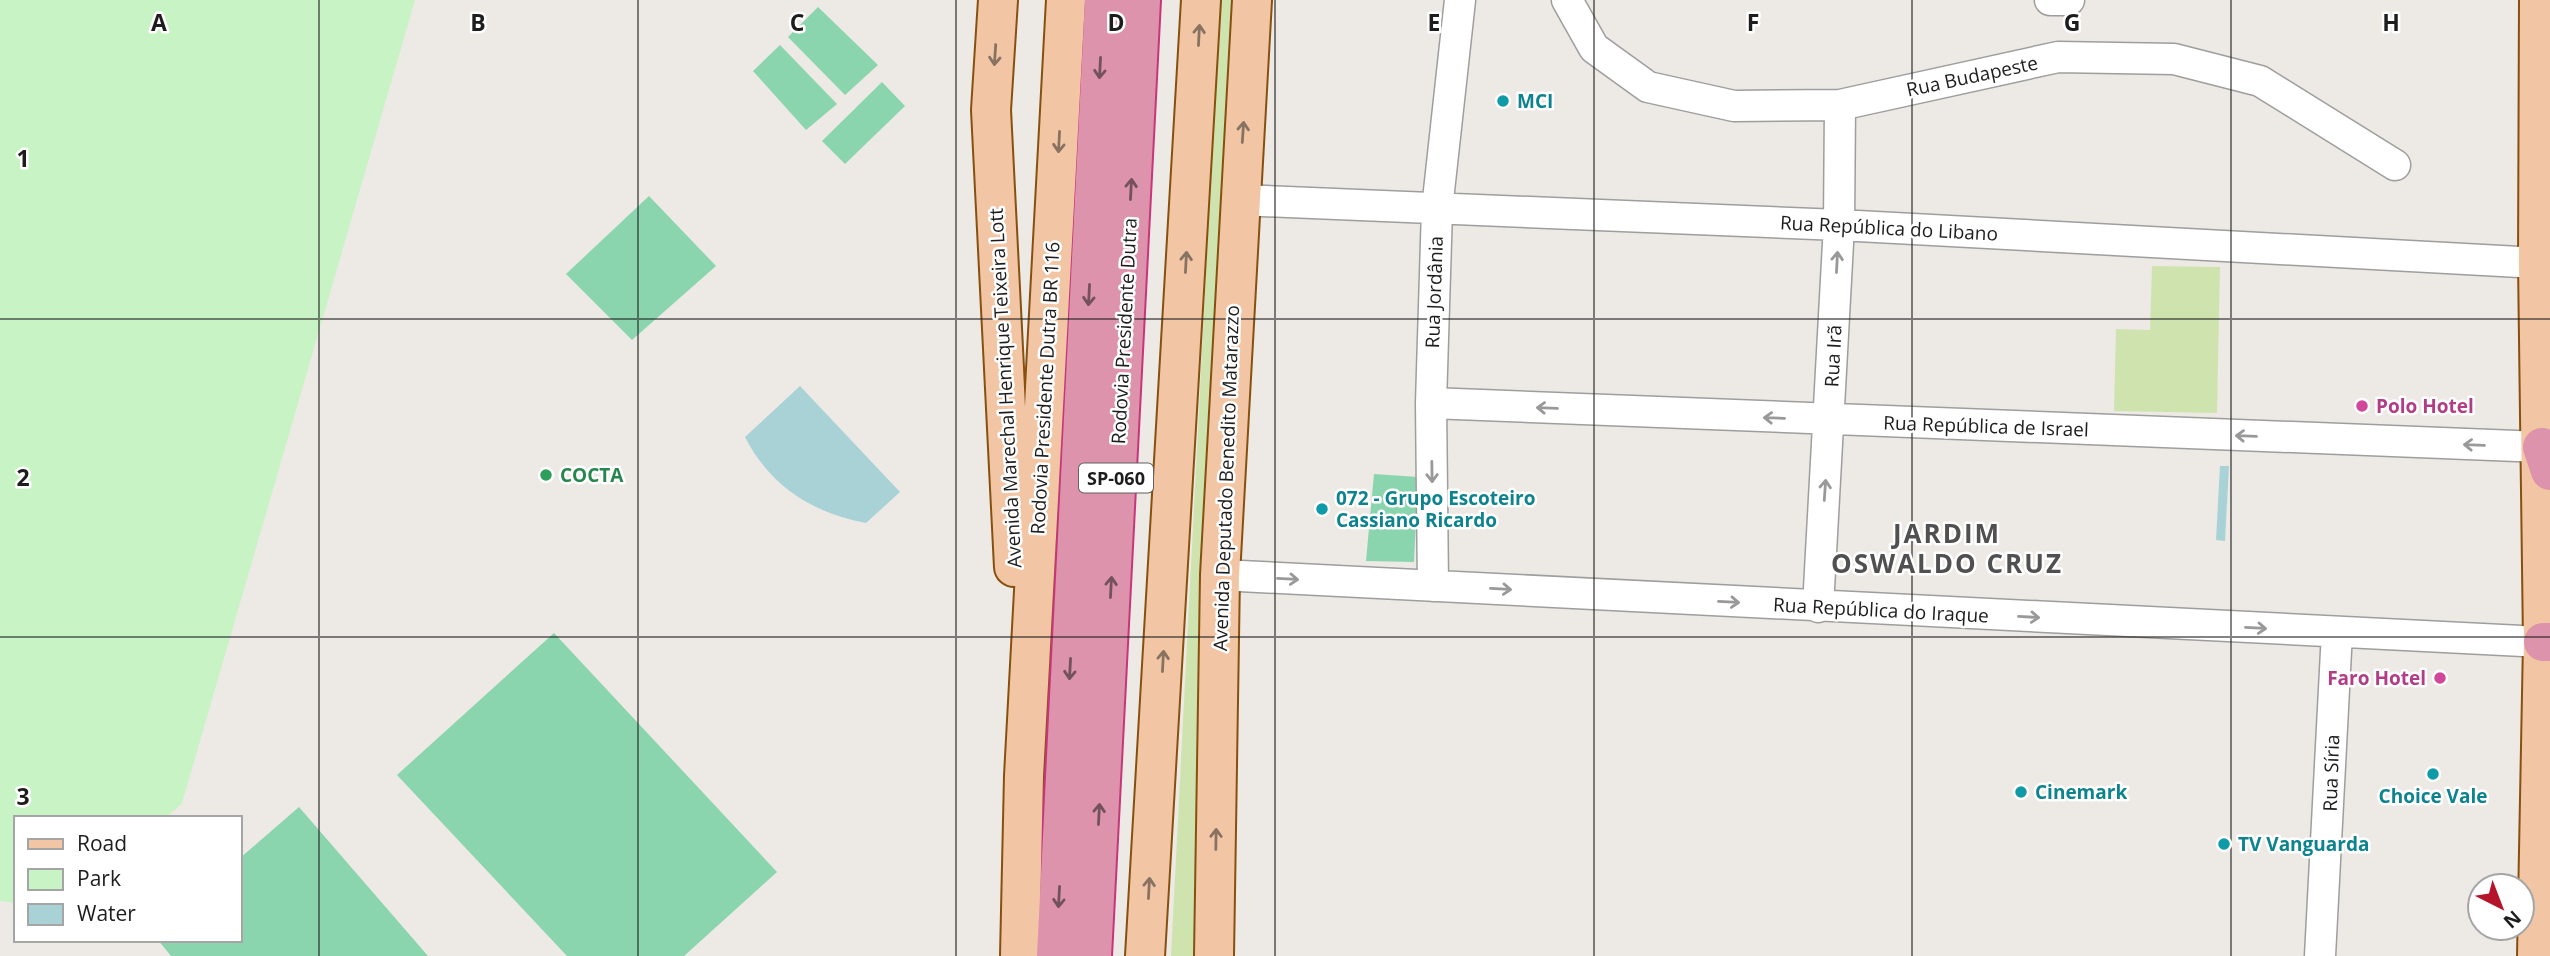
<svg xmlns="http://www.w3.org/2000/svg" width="2550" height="956" font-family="'Open Sans',sans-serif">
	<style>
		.grass { fill: #cfe3af }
		.park { fill: #c8f3c5 }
		.pitch { fill: #8ad5ae }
		.water { fill: #a9d2d7 }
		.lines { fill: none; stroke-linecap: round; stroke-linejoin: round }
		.minor-casing { stroke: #9e9e9e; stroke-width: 33 }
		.major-casing { stroke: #87500f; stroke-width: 42 }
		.highway-casing { stroke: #c7367b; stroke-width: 42 }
		.minor { stroke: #fff; stroke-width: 30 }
		.major { stroke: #f2c6a5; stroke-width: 38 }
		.highway { stroke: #dd93ab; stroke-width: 38 }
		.oneway { stroke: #887261 }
		.oneway2 { stroke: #73525d }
		.oneway3 { stroke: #999 }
		.grid { fill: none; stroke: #1d1d1d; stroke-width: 2; stroke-opacity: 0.55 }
		.culture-dot { fill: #0f9aa8; stroke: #fff; stroke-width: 2.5 }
		.hotel-dot { fill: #d1479c; stroke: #fff; stroke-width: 2.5 }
		.leisure-dot { fill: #2e9e5b; stroke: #fff; stroke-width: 2.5 }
		.labels { text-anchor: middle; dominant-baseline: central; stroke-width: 5; stroke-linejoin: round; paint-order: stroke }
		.shield { fill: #fff; stroke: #616161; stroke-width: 2 }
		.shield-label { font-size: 18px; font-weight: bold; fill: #1d1d1d }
		.street-label { font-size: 19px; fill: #1d1d1d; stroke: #fff }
		.culture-label { font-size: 19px; font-weight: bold; fill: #0d838f; stroke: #fff; text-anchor: start }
		.hotel-label { font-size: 19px; font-weight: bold; fill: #b23c85; stroke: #fff; text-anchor: start }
		.leisure-label { font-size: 19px; font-weight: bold; fill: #27864d; stroke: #fff; text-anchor: start }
		.district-label { font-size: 26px; font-weight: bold; letter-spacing: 2px; fill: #505050; stroke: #fff }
		.grid-label { font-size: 23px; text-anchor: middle; font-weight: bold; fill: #1d1d1d; stroke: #fff; stroke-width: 5; stroke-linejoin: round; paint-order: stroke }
	</style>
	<rect width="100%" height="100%" fill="#ede9e4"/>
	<path class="grass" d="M1220 0H1234L1208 514 1194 956H1171Z
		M2152 266 2220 267 2217 413 2114 411 2116 329 2150 330Z"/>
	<path class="park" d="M0 0H415L182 803 166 818H16V903L0 901Z"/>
	<path class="pitch" d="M818 7 878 65 845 95 788 37Z
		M780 45 837 104 806 130 753 71Z
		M882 82 905 106 845 164 822 141Z
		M649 196 716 266 632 340 566 274Z
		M1374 474 1418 477 1414 562 1366 561Z
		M554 633 777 872 684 956H567L397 775Z
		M299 807 428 956H171L158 940H240V858Z"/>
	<path class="water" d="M800 386 900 492 866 523C812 513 770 486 745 437Z
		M2220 466H2229L2225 541 2216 540Z"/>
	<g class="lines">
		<g class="minor-casing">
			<path id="minor" d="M1567 0 1594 48 1648 87 1734 106 1840 105 2058 57 2174 59 2260 81 2395 165
				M2050 0H2069
				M1239 200 1839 225 2538 263
				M1431 403 2542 447
				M1220 575 2543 642
				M1433 586 1431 403 1437 209 1460 0
				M1818 607 1839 225 1840 105
				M2320 956 2337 632"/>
		</g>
		<g class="major-casing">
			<path id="major" d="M998 0 991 110 1014 567
				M1020 956 1024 776 1066 0
				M1145 956 1201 0
				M1214 956 1220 575 1252 0
				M2537 956 2543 642 2538 263 2539 0"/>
		</g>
		<g class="highway-casing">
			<path id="highway" d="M2542 447 2550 471
				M2543 642H2550
				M1056 956 1104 0
				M1092 956 1141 0"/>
		</g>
		<use href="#minor" class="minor"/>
		<use href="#major" class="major"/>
		<use href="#highway" class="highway"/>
	</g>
	<defs><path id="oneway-shaft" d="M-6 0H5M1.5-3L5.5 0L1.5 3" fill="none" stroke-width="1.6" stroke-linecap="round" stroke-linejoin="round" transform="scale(1.75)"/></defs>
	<g class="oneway">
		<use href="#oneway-shaft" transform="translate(1199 35) rotate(-87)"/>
		<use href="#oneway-shaft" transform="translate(995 55) rotate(94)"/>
		<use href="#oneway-shaft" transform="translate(1243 132) rotate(-86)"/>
		<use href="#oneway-shaft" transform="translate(1059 142) rotate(93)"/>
		<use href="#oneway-shaft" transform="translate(1186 262) rotate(-87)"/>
		<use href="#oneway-shaft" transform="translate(1163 661) rotate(-87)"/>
		<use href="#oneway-shaft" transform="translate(1216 839) rotate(-89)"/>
		<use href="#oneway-shaft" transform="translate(1149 888) rotate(-87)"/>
	</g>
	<g class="oneway2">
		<use href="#oneway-shaft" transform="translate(1100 68) rotate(93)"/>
		<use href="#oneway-shaft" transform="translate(1131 189) rotate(-87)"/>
		<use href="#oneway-shaft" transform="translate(1089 295) rotate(93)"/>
		<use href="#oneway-shaft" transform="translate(1111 587) rotate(-87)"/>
		<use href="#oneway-shaft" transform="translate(1070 669) rotate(93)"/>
		<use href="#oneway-shaft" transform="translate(1099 814) rotate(-87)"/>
		<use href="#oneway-shaft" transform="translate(1059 897) rotate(93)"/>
	</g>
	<g class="oneway3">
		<use href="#oneway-shaft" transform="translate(1837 262) rotate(-87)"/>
		<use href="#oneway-shaft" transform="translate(1547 408) rotate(-178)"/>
		<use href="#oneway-shaft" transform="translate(1774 418) rotate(-178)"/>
		<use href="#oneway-shaft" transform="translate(2246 436) rotate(-178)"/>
		<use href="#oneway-shaft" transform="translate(2474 445) rotate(-178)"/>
		<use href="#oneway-shaft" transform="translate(1432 472) rotate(89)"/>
		<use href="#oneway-shaft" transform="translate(1825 490) rotate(-86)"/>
		<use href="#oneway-shaft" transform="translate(1288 579) rotate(3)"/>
		<use href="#oneway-shaft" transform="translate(1501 589) rotate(3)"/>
		<use href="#oneway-shaft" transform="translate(1729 602) rotate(3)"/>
		<use href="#oneway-shaft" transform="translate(2029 617) rotate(3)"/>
		<use href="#oneway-shaft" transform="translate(2256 628) rotate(3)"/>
	</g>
	<path class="grid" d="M319 0V956M638 0V956M956 0V956M1275 0V956M1594 0V956M1912 0V956M2231 0V956M0 319H2550M0 637H2550"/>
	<g class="culture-dot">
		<circle cx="1503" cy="101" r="7"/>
		<circle cx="1322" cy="509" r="7"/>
		<circle cx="2433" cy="774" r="7"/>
		<circle cx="2021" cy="792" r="7"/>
		<circle cx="2224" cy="844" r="7"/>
	</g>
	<g class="hotel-dot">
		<circle cx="2362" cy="406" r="7"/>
		<circle cx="2440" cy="678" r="7"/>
	</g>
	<circle class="leisure-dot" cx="546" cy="475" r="7"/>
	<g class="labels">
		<rect class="shield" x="1079" y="463.5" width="74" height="29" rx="5"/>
		<g class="shield-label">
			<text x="1116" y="478">SP-060</text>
		</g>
		<g class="street-label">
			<text transform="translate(1972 76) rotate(-12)">Rua Budapeste</text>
			<text transform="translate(1889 228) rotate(3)">Rua República do Libano</text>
			<text transform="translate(1434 292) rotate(-88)">Rua Jordânia</text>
			<text transform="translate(1124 331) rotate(-87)">Rodovia Presidente Dutra</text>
			<text transform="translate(1833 356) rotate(-87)">Rua Irã</text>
			<text transform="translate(1005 388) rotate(-93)">Avenida Marechal Henrique Teixeira Lott</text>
			<text transform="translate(1045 388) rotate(-87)">Rodovia Presidente Dutra BR 116</text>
			<text transform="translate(1986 426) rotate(2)">Rua República de Israel</text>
			<text transform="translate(1226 478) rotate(-88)">Avenida Deputado Benedito Matarazzo</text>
			<text transform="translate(1881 610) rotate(3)">Rua República do Iraque</text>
			<text transform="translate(2331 773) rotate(-88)">Rua Síria</text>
		</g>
		<g class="culture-label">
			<text x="1517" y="101">MCI</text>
			<text x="1336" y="498">072 - Grupo Escoteiro<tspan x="1336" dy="22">Cassiano Ricardo</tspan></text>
			<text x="2035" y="792">Cinemark</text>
			<text x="2433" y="796" text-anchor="middle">Choice Vale</text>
			<text x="2238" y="844">TV Vanguarda</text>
		</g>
		<g class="hotel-label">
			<text x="2376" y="406">Polo Hotel</text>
			<text x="2426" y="678" text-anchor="end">Faro Hotel</text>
		</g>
		<g class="leisure-label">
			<text x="560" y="475">COCTA</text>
		</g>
		<g class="district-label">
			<text x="1947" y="533">JARDIM<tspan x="1947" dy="30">OSWALDO CRUZ</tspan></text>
		</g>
	</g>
	<g class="grid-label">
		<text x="159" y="31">A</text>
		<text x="478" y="31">B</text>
		<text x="797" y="31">C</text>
		<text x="1116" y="31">D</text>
		<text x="1434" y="31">E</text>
		<text x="1753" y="31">F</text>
		<text x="2072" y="31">G</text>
		<text x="2391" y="31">H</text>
		<text x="23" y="167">1</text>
		<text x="23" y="486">2</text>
		<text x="23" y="805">3</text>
	</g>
	<rect x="14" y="816" width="228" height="126" fill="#ffffff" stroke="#a5a5a5" stroke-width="2"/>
	<rect x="28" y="839" width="35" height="10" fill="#f2c6a5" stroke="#a5a5a5" stroke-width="2"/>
	<text x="77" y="851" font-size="21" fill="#1d1d1d">Road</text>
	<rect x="28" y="869" width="35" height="21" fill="#c8f3c5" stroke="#a5a5a5" stroke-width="2"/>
	<text x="77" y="886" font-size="21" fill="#1d1d1d">Park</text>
	<rect x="28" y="904" width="35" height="21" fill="#a9d2d7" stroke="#a5a5a5" stroke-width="2"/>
	<text x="77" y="921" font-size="21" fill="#1d1d1d">Water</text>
	<g transform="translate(2501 907) rotate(138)"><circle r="33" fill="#ffffff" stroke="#a5a5a5" stroke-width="2"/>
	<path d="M0-5L12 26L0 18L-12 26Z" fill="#b6142a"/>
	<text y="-10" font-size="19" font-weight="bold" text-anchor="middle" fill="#1d1d1d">N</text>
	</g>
</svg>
